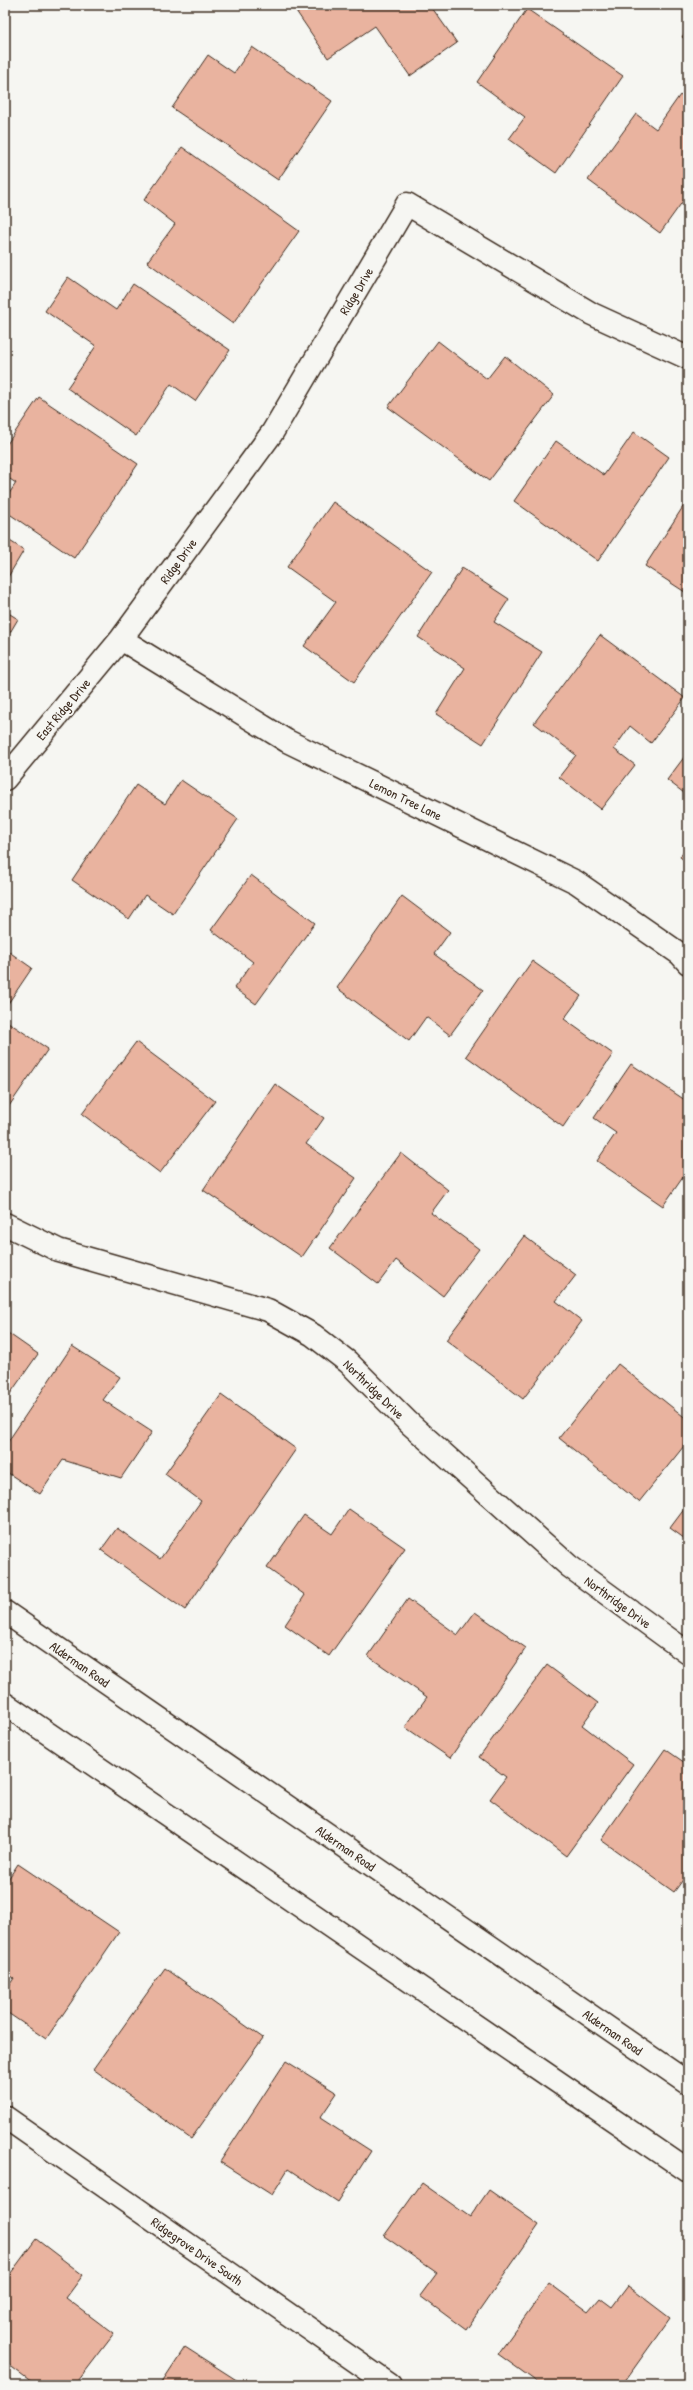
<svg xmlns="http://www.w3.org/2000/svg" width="693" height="2390" font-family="'Patrick Hand',sans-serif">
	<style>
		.building { fill: #e9b39f; stroke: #3b2a1e }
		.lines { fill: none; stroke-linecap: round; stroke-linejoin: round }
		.minor-casing { stroke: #3b2a1e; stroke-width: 25 }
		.major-casing { stroke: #3b2a1e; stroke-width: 25 }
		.minor { stroke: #f6f6f2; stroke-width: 22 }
		.major { stroke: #f6f6f2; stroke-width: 22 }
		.labels { text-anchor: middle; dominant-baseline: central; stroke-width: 3.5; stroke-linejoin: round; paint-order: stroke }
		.street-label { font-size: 13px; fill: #3b2a1e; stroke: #f6f6f2 }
	</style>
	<rect width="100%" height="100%" fill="#f6f6f2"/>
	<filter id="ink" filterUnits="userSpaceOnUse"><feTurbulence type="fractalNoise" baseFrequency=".025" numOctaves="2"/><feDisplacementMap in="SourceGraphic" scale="8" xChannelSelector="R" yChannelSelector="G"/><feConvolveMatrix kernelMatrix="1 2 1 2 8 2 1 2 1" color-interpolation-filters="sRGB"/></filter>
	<g filter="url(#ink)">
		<path class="building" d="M292 5H430L457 43 410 76 375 26 328 58Z
			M527 9 623 76 556 173 509 139 525 117 477 82Z
			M688 28V40L682 37Z
			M252 47 332 101 278 180 172 108 208 55 234 73Z
			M680 95 688 101V194L660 233 588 180 636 114 656 129Z
			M182 147 299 231 233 324 147 262 175 224 144 200Z
			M68 277 116 310 133 284 230 350 195 401 171 384 136 436 67 388 96 346 45 311Z
			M438 341 487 379 505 356 554 395 489 481 388 407Z
			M39 397 138 464 74 558 5 511V500L16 483 5 476V447Z
			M634 432 669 457 598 561 514 501 556 441 604 475Z
			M688 499V594L645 566Z
			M333 502 432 572 354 682 304 646 336 602 287 567Z
			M5 538 24 550 5 582Z
			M462 568 509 599 494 622 542 652 483 744 436 714 465 668 418 637Z
			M5 611 18 619 5 641Z
			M600 635 685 698 651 743 630 726 614 749 635 765 601 809 559 777 576 755 534 723Z
			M688 752V796L667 780Z
			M181 780 238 819 173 914 145 895 129 919 72 880 136 785 165 804Z
			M688 846V863L680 857Z
			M251 875 315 923 256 1004 234 988 253 962 211 930Z
			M402 896 450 932 434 954 483 990 450 1035 426 1017 409 1041 337 988Z
			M5 949 32 968 5 1008Z
			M532 961 581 996 564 1019 613 1054 563 1127 466 1056Z
			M5 1020 48 1049 5 1112Z
			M136 1042 215 1101 160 1173 82 1114Z
			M631 1064 688 1102V1170L663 1206 597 1161 616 1133 594 1118Z
			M275 1084 324 1118 306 1144 356 1178 302 1257 203 1190Z
			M401 1153 448 1190 431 1213 479 1249 443 1296 396 1260 378 1284 330 1248Z
			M524 1236 576 1275 556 1301 582 1321 523 1399 446 1340Z
			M5 1331 38 1354 5 1401Z
			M72 1346 120 1377 103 1400 152 1432 121 1478 63 1460 40 1494 5 1471V1446Z
			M618 1364 688 1420V1441L639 1502 559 1438Z
			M221 1395 296 1449 185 1610 101 1550 117 1528 160 1559 201 1501 165 1474Z
			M688 1504V1541L670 1528Z
			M349 1509 405 1548 329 1656 285 1625 305 1595 267 1568 304 1515 332 1534Z
			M408 1599 458 1635 475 1612 526 1648 450 1758 405 1727 427 1697 368 1656Z
			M547 1665 598 1703 582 1725 633 1764 566 1856 490 1799 506 1777 479 1757Z
			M665 1749 688 1765V1873L674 1892 601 1840Z
			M18 1864 119 1932 46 2039 5 2011V1992L14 1978 5 1972V1884Z
			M165 1968 263 2038 191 2139 93 2069Z
			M286 2061 337 2093 320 2118 371 2151 338 2202 288 2169 272 2195 220 2162Z
			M422 2183 470 2217 489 2190 539 2225 466 2330 420 2296 437 2273 384 2236Z
			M36 2239 83 2275 66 2298 114 2334 75 2385H36L5 2362V2281Z
			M549 2283 588 2312 600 2298 612 2307 628 2286 670 2318 622 2385H541L498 2354Z
			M185 2347 238 2381 235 2385H160Z
			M688 2373V2385H679Z"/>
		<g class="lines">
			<g class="minor-casing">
				<path id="minor" d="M121 639 287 741 576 882 680 954 688 963
					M5 779 121 639 272 433 407 204 592 314 688 358
					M5 1224 58 1250 268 1310 313 1335 348 1362 408 1422 569 1566 688 1653
					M5 2117 390 2385"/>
			</g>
			<g class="major-casing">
				<path id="major" d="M5 1612 688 2083
					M5 1704 688 2171"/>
			</g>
			<use href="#minor" class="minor"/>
			<use href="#major" class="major"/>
		</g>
	</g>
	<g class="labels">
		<g class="street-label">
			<text transform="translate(356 291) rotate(-59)">Ridge Drive</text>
			<text transform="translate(178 561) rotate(-54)">Ridge Drive</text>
			<text transform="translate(63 709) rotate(-50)">East Ridge Drive</text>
			<text transform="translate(406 799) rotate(26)">Lemon Tree Lane</text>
			<text transform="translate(374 1389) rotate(44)">Northridge Drive</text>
			<text transform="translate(618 1602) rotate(36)">Northridge Drive</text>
			<text transform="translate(80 1664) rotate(35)">Alderman Road</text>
			<text transform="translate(346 1848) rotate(35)">Alderman Road</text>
			<text transform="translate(613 2032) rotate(35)">Alderman Road</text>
			<text transform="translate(197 2251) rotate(35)">Ridgegrove Drive South</text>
		</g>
	</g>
	<rect width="693" height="2390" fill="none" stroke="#f6f6f2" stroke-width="20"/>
	<rect x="10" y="10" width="673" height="2370" fill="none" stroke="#3b2a1e" stroke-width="1.5" filter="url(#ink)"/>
</svg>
